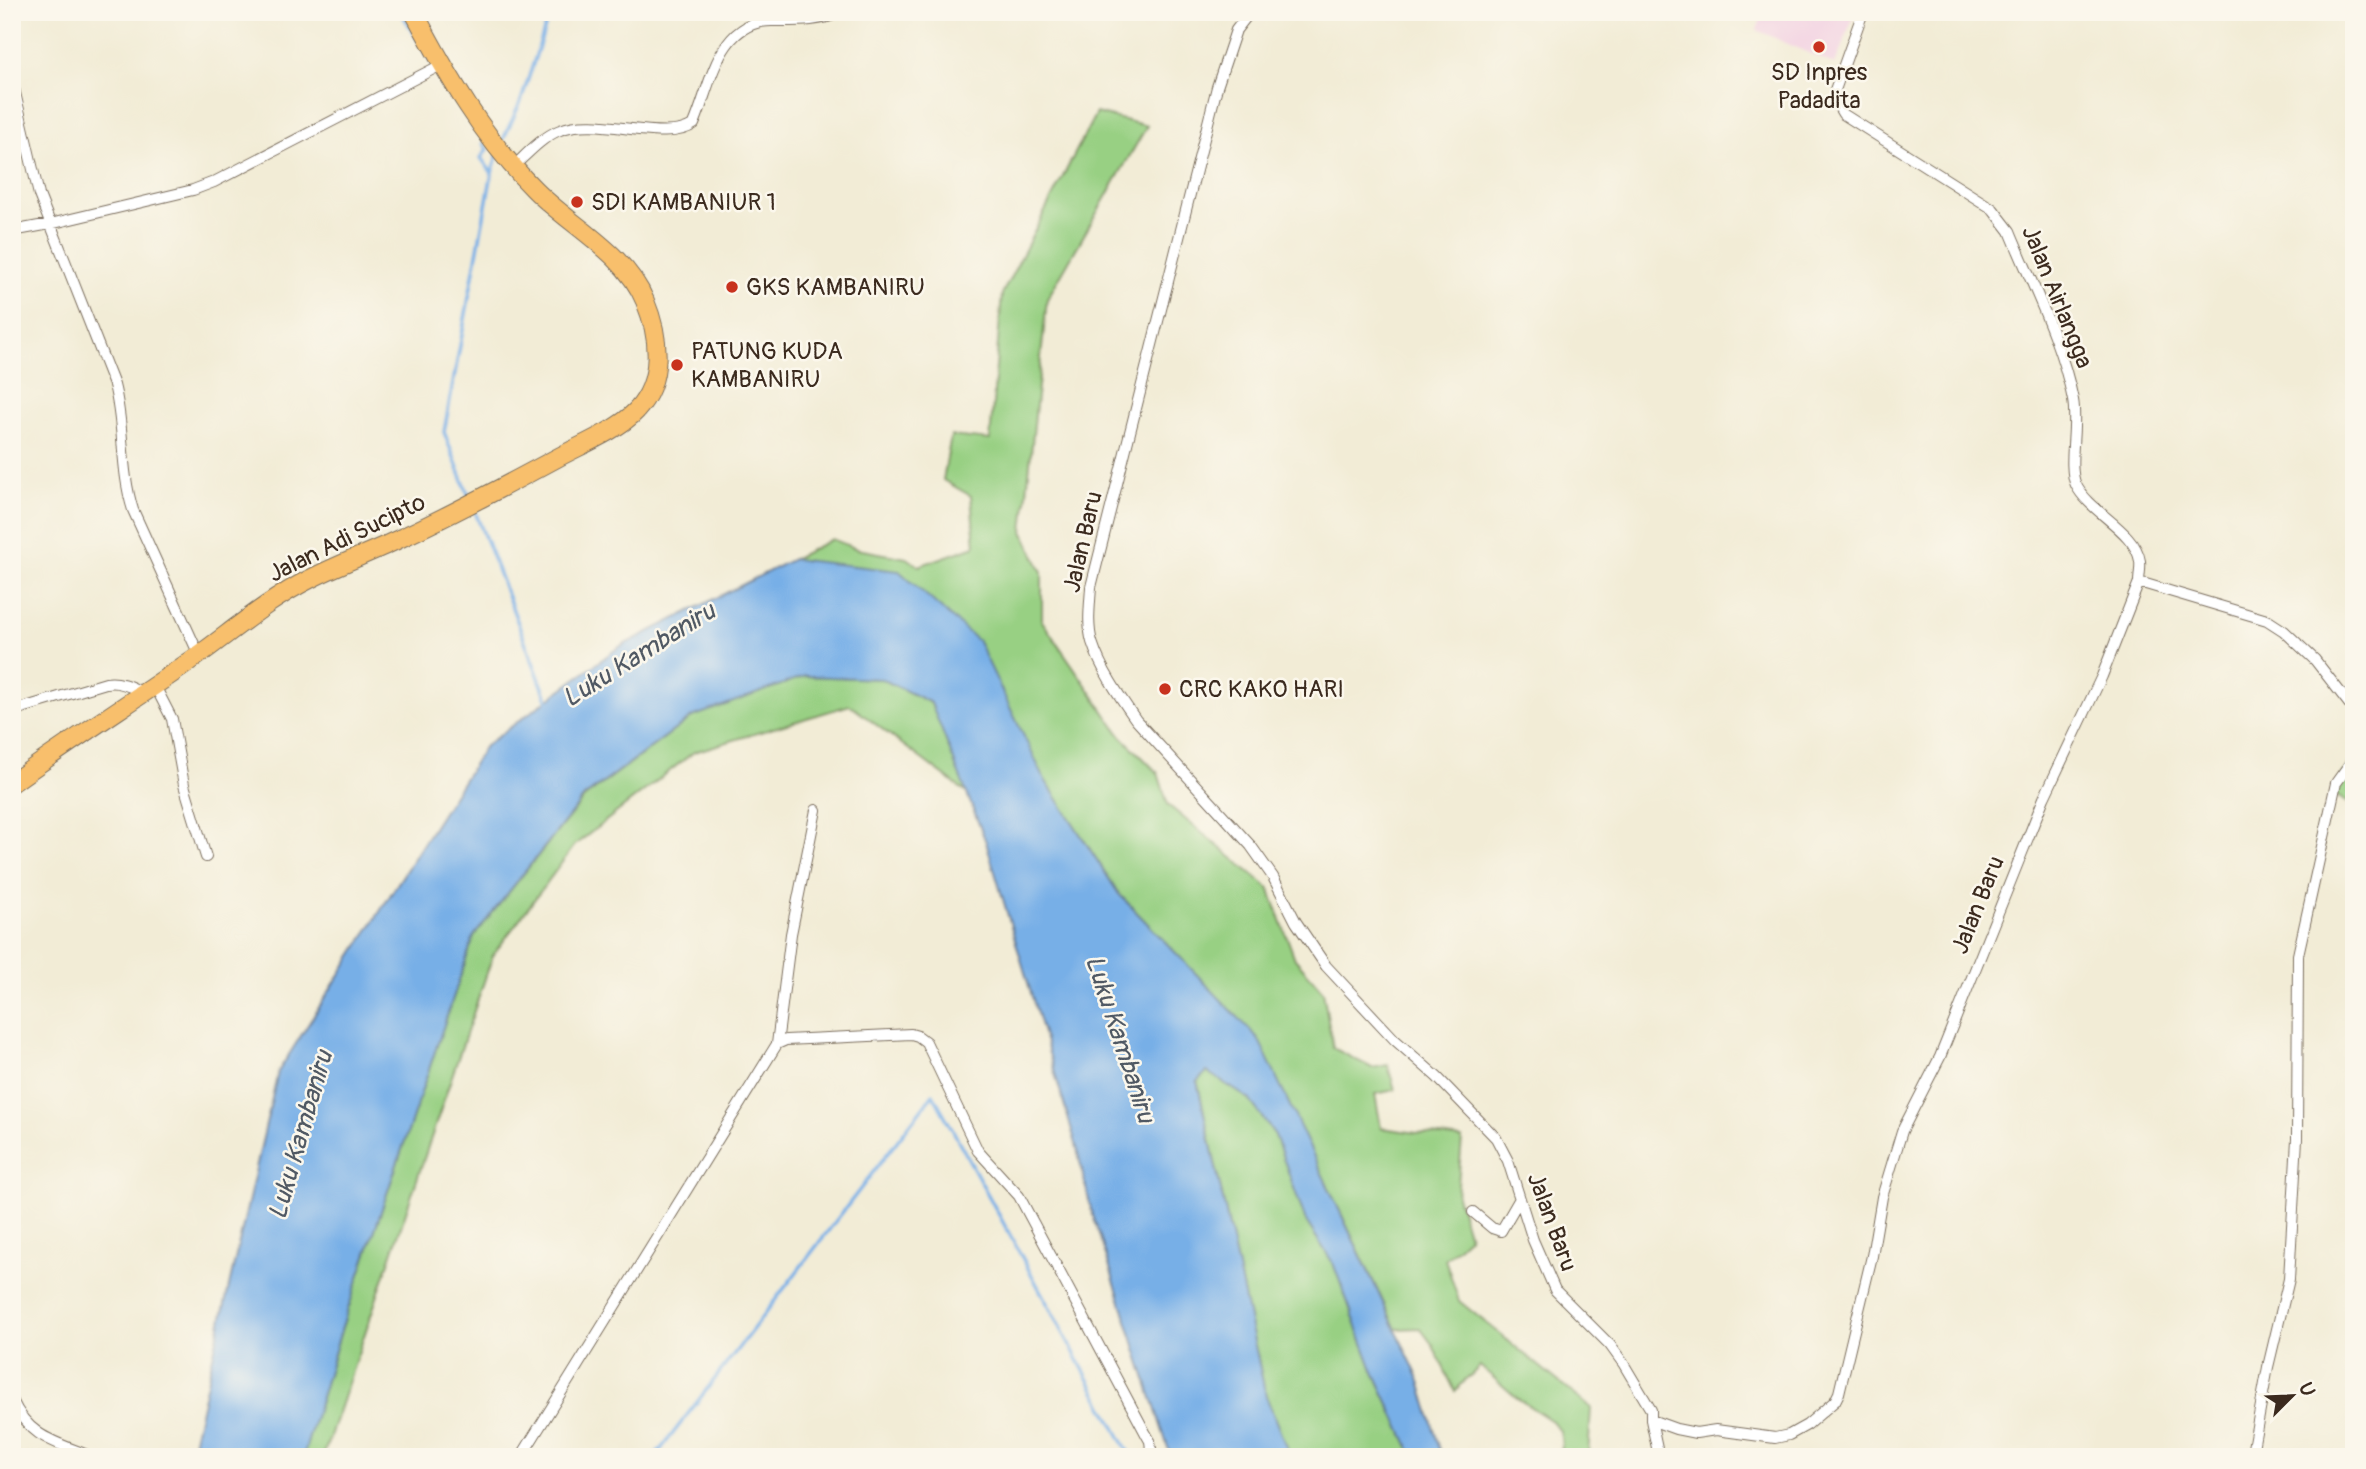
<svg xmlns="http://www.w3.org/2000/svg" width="2366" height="1469" font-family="Pangolin,sans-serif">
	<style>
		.built { fill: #f2cfe1 }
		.green { fill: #98d083; stroke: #6a7d50; stroke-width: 2 }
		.water { fill: #77afe7; stroke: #596c82; stroke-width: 2 }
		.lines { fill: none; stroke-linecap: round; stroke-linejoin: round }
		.stream { stroke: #77afe7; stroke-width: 3.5 }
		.street-casing { stroke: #7b6e5e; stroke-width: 12 }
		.highway-casing { stroke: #7b6e5e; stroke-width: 20 }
		.street { stroke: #fff; stroke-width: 10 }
		.highway { stroke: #f8bf6c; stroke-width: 18 }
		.poi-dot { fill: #c8321e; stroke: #fbf7ec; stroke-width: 2.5 }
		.labels { text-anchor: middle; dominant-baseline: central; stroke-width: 5; stroke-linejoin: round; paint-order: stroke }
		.poi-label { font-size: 24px; fill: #3b2a1e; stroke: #fbf7ec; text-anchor: start }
		.street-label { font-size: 24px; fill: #3b2a1e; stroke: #fbf7ec }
		.water-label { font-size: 26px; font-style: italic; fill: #505964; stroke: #fbf7ec }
	</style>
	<rect width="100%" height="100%" fill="#fbf7ec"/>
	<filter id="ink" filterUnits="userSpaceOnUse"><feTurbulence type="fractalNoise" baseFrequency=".0143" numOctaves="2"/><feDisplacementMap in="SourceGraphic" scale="14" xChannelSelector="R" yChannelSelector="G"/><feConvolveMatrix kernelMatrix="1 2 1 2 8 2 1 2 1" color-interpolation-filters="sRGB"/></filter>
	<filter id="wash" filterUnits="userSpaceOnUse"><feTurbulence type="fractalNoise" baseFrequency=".00686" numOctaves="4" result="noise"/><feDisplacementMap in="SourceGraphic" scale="28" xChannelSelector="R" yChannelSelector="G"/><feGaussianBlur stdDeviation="1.57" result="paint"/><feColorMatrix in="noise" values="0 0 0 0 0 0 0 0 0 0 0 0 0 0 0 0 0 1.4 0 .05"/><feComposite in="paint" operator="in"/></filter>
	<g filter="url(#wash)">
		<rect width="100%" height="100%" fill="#f2ecd6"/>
		<path class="built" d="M1763 12H1855L1835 65 1757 30Z"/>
		<path class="green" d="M1096 113 1147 126 1047 299 1023 531 1042 572V621L1121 736 1158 773 1168 805 1269 888 1295 959 1323 991 1333 1048 1372 1068 1388 1065 1395 1090 1375 1094 1381 1128 1462 1139 1457 1196 1469 1237 1445 1259 1459 1301 1591 1408 1588 1457H1560L1562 1444 1560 1431 1552 1421 1517 1398 1480 1366 1455 1391 1432 1344 1420 1328 1396 1329 1258 1039 1119 894 1045 780 793 559 832 539 857 549 906 558 919 566 975 546 971 496 943 480 951 436 990 440 1002 294Z
			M805 676 882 679 931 703 967 793 850 705 694 752 575 845 493 955 323 1457H303L342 1327 474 936 585 797 692 717Z
			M2354 760V806L2335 795 2338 782Z
			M1207 1071 1249 1099 1275 1135 1306 1221 1333 1263 1374 1372 1411 1451 1412 1457H1290L1266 1396 1197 1080Z"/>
		<path class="water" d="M793 559 899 571 978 641 1045 780 1119 894 1258 1038 1420 1381 1442 1457H1412L1411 1451 1374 1372 1333 1263 1306 1221 1275 1135 1249 1099 1207 1072 1197 1081 1266 1396 1290 1457H1171L1091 1209 1076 1144 986 842 931 703 882 679 805 676 692 717 584 797 474 936 342 1327 303 1457H190L278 1072 485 746 619 647Z"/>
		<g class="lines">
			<path class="stream" d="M401 12 432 63
				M502 142 521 101 550 12
				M483 143 487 149 481 158 492 173
				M470 499 444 432 492 173 497 156
				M474 509 548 701
				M655 1457 933 1094 1131 1457"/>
		</g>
	</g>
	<g filter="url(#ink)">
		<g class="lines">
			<g class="street-casing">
				<path id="street" d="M1250 12 1236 30 1217 87 1091 587C1090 605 1087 624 1092 642 1101 670 1120 697 1136 720L1251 846 1273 877 1296 922 1326 966 1395 1040 1437 1077 1496 1138 1508 1161 1533 1240 1555 1290 1610 1345 1623 1363 1651 1410V1420L1676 1429 1696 1433 1716 1430 1775 1438 1789 1435 1807 1425 1835 1401 1839 1393 1872 1256 1882 1197 1902 1131 1940 1057 2044 798 2102 676 2139 582 2267 620 2284 631 2315 660 2354 710
					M1863 12 1835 90 1837 104 1843 114 1993 209 2010 231C2032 285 2062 343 2073 400 2078 425 2067 466 2076 485 2090 513 2135 530 2140 561 2141 568 2139 576 2139 582
					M12 80 39 195 114 385C125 427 120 469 133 510L199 655
					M513 167C527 154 542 137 560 130 598 114 665 145 694 124 711 85 718 20 773 21 797 21 819 22 842 12
					M12 231 50 224 193 190 214 182 443 64
					M155 686 172 719 184 785 206 857
					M12 711 106 683C121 681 131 687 144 693
					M777 1044 791 934 816 810
					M1473 1212 1492 1228 1501 1231 1519 1200
					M12 1400C29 1438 56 1442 92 1457
					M1651 1420 1659 1457
					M521 1457 777 1044 786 1040 911 1034 918 1036 926 1042 978 1151 1019 1196 1146 1434 1150 1441 1152 1457
					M2248 1457 2253 1448 2268 1367 2289 1279 2297 1139 2298 955 2336 783 2354 758"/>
			</g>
			<g class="highway-casing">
				<path id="highway" d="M12 783C70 741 130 703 189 662 229 634 266 601 310 579 339 564 370 553 399 539 453 514 505 486 557 458 581 445 618 430 636 411 664 381 660 337 645 301 625 252 570 226 534 189 484 139 447 75 414 12"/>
			</g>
			<use href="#street" class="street"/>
			<use href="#highway" class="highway"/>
		</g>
	</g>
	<g class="poi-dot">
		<circle cx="1819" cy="47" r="7"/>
		<circle cx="577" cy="202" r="7"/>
		<circle cx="732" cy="287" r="7"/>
		<circle cx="677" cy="365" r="7"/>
		<circle cx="1165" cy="689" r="7"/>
	</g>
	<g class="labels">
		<g class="poi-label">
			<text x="1819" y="72" text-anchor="middle">SD Inpres<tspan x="1819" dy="28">Padadita</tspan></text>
			<text x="591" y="202">SDI KAMBANIUR 1</text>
			<text x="746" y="287">GKS KAMBANIRU</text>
			<text x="691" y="351">PATUNG KUDA<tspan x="691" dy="28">KAMBANIRU</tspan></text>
			<text x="1179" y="689">CRC KAKO HARI</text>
		</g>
		<g class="street-label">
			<text transform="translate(2057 297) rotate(68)">Jalan Airlangga</text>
			<text transform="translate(347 538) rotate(-26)">Jalan Adi Sucipto</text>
			<text transform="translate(1083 542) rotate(-77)">Jalan Baru</text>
			<text transform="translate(1978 905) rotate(-68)">Jalan Baru</text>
			<text transform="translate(1552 1222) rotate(70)">Jalan Baru</text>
		</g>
		<g class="water-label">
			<text transform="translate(639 655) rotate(-32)">Luku Kambaniru</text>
			<text transform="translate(1120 1039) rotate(72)">Luku Kambaniru</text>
			<text transform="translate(301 1135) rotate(-74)">Luku Kambaniru</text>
		</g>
	</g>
	<rect width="2366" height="1469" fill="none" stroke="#fbf7ec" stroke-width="42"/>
	<g transform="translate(2292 1396) rotate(66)" stroke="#fbf7ec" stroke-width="5" paint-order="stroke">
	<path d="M0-5L12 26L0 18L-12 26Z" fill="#3b2a1e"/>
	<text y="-10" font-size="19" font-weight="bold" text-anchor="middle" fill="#3b2a1e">U</text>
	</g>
</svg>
